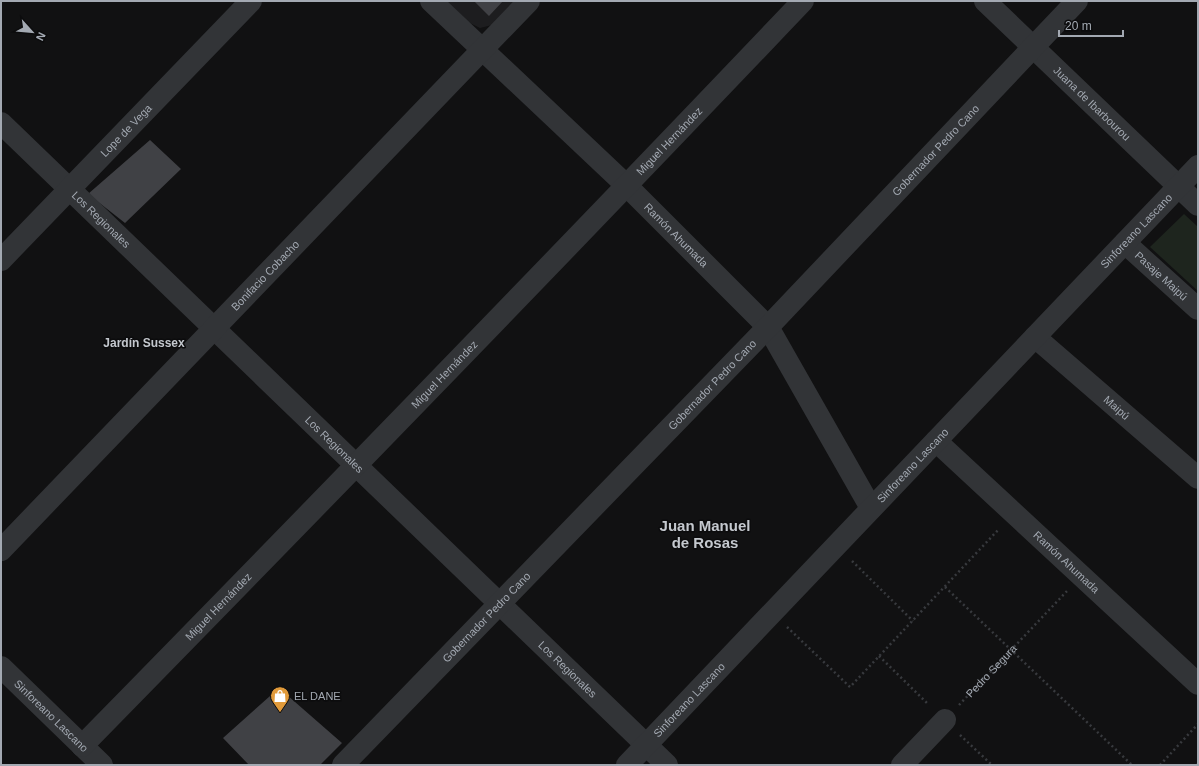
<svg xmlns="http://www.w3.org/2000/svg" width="1199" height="766" font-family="Arial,sans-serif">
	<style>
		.built { fill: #1d1d1f }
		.green { fill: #1e251e }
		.building { fill: #404145 }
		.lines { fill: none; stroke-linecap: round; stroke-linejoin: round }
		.path { stroke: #383a3e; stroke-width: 2.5; stroke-dasharray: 2 3; stroke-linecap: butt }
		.street { stroke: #323437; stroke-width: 22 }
		.labels { text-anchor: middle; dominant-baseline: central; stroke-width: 3; stroke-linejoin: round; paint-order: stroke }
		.street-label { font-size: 11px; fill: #a3a9b2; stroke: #0c0c0d }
		.poi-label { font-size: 11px; fill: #a3a9b2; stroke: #0c0c0d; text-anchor: start }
		.neighbourhood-label { font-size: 12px; font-weight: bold; fill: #c4c8ce; stroke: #0c0c0d }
		.district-label { font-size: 15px; font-weight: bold; fill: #c4c8ce; stroke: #0c0c0d }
	</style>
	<rect width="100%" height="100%" fill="#111112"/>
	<path class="built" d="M446 1H515L492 25 480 28 466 21Z"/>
	<path class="green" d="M1184 214 1198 227V291L1150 247Z"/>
	<path class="building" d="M474 1H503L489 16Z
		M150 140 181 169 125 223 88 194Z
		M279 688 342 743 320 765H249L223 738Z"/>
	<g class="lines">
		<g class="path">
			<path d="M852 561 913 621"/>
			<path d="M945 587 1132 765"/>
			<path d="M787 627 850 687 999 529"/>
			<path d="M879 656 929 705"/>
			<path id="s1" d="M959 705 1067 591"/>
			<path d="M960 735 992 765"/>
			<path d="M1160 765 1198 724"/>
			<path d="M1197 765 1198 764"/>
		</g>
		<g class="street">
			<path id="s2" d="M431 1 627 186 768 327 871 508"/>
			<path id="s3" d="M985 1 1198 205"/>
			<path id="s4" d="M1 123 667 765"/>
			<path id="s5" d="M1125 243 1198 309"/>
			<path id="s6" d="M1 260 251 1"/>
			<path id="s7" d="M1035 337 1198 478"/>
			<path id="s8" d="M936 441 1198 684"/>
			<path id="s9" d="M1 550 529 1"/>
			<path id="s10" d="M1 667 102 765"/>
			<path id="s11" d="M82 746C324 499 565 251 803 1"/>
			<path id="s12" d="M343 765 768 327 1077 1"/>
			<path id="s13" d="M627 765 1198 166"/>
			<path d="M902 765 945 720"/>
		</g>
	</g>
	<defs>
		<g id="shop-pin" transform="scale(1)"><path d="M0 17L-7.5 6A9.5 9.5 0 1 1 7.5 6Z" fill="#e19a3a" stroke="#0c0c0d"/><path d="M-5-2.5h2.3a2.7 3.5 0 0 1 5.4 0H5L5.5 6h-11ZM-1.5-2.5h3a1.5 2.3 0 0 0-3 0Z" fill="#fff"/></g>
	</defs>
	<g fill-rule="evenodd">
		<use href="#shop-pin" x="280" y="696"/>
	</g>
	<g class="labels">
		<g class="street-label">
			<text stroke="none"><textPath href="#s3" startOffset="148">Juana de Ibarbourou</textPath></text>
			<text stroke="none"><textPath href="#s6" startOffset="180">Lope de Vega</textPath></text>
			<text stroke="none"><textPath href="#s11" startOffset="843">Miguel Hernández</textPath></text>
			<text stroke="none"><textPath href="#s12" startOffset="854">Gobernador Pedro Cano</textPath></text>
			<text stroke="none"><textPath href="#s4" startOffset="139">Los Regionales</textPath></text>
			<text stroke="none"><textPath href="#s13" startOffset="738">Sinforeano Lascano</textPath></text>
			<text stroke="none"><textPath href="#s2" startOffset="339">Ramón Ahumada</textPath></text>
			<text stroke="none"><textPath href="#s9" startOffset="381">Bonifacio Cobacho</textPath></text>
			<text stroke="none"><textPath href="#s5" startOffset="49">Pasaje Maipú</textPath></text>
			<text stroke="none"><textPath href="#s11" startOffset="519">Miguel Hernández</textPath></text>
			<text stroke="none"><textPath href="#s12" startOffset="530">Gobernador Pedro Cano</textPath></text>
			<text stroke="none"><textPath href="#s7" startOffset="108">Maipú</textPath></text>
			<text stroke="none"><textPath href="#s4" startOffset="463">Los Regionales</textPath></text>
			<text stroke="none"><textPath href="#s13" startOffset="414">Sinforeano Lascano</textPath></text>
			<text stroke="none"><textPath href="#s8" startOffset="178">Ramón Ahumada</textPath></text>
			<text stroke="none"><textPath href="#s11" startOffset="195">Miguel Hernández</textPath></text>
			<text stroke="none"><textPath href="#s12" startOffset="206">Gobernador Pedro Cano</textPath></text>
			<text stroke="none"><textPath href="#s4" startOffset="787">Los Regionales</textPath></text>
			<text stroke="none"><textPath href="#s1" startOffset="47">Pedro Segura</textPath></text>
			<text stroke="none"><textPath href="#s13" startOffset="90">Sinforeano Lascano</textPath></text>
			<text stroke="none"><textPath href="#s10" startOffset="70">Sinforeano Lascano</textPath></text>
		</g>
		<g class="poi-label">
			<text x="294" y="696">EL DANE</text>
		</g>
		<g class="neighbourhood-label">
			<text x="144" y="343">Jardín Sussex</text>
		</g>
		<g class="district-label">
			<text x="705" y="525">Juan Manuel<tspan x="705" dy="17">de Rosas</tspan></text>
		</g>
	</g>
	<rect width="1199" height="766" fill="none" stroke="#a3a9b2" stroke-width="4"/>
	<g transform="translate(32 32) rotate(117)" stroke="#0c0c0d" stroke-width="3" paint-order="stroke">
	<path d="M0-3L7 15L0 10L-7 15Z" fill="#a3a9b2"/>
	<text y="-6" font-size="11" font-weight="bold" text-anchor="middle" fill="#a3a9b2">N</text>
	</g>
	<path d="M1059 30v6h64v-6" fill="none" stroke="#a3a9b2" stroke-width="2"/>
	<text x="1065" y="30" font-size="12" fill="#a3a9b2" stroke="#0c0c0d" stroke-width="3" paint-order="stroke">20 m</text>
</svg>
